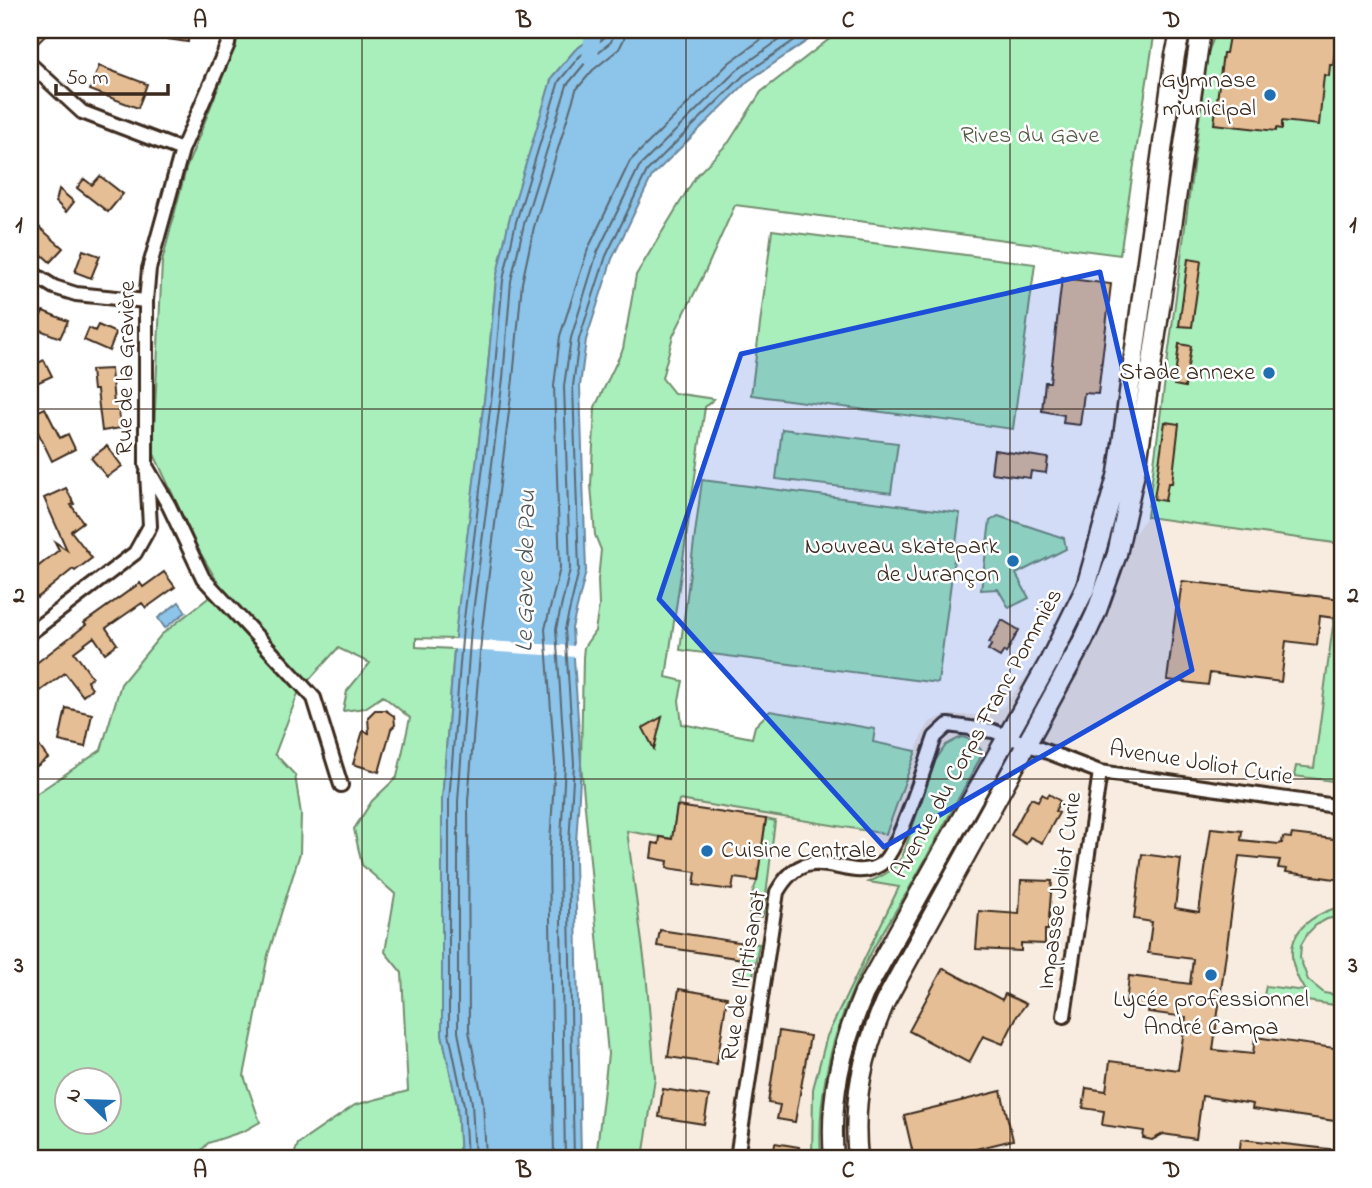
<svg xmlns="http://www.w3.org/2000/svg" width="1372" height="1188" font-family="'Indie Flower',sans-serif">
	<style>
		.built { fill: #f7ecdf }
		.green { fill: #a8efbc; stroke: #728c6d; stroke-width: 2; fill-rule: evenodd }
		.water { fill: #8cc4ea; stroke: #6c8698; stroke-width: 2 }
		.pier { fill: #fff }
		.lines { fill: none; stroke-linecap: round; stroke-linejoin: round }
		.shore { stroke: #5b6870; stroke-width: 2 }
		.canal { stroke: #8cc4ea; stroke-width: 16 }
		.building { fill: #e5be95; stroke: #3b2a1e; stroke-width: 2 }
		.minor-casing { stroke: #3b2a1e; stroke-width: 18 }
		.secondary-casing { stroke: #3b2a1e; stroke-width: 23 }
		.minor { stroke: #fff; stroke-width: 12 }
		.secondary { stroke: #fff; stroke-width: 18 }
		.marked { fill: #1d4ed8; fill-opacity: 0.2; stroke: #1d4ed8; stroke-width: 5; stroke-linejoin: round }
		.grid { fill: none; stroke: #3b2a1e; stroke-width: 2; stroke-opacity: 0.55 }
		.poi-dot { fill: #1f6fb2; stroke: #fff; stroke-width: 2.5 }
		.labels { text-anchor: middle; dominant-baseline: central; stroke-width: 5; stroke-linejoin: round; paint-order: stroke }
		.poi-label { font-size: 24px; fill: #3b2a1e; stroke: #fff; text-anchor: end }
		.park-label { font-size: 24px; fill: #565b46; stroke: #fff }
		.street-label { font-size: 24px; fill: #3b2a1e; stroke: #fff }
		.water-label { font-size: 26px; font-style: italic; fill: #53585b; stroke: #fff }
		.neatline { fill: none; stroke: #3b2a1e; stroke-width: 2.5 }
		.grid-label { font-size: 23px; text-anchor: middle; font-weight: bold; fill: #3b2a1e }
	</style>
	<rect width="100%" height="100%" fill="#fff"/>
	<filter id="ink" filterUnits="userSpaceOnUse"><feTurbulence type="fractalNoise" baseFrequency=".0143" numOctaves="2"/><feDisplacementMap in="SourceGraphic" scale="14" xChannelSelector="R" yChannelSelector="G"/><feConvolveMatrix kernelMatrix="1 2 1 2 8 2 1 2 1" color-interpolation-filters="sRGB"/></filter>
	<g filter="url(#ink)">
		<path class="built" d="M1147 517 1342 544V1158H643L655 1078 646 972 627 831 672 839 678 800 886 834 921 737 930 722 945 715H986L1004 706Z"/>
		<path class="green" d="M237 30H603L575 50 552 77 496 279 487 376 455 639 416 638V647L454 649 442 801V1034L457 1105 460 1158H293L298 1144 355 1105 408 1091 402 973 385 952 395 894 362 865 354 829 372 801 397 777 410 718 383 696 365 708 343 711 347 691 370 663 338 648 299 691 275 754 295 775 301 814 300 853 268 955 244 1076 260 1122 244 1131 208 1143 195 1158H30V798L101 750 121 684 161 635 221 588 198 549 153 452 162 262 186 169 236 43ZM66 1080H108V1122H66Z
			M841 30H1155L1120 255 735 205 705 272 673 336 662 378 674 393 714 399 705 407 666 677 683 681 679 700 682 724 752 738 755 726 770 711 875 729 873 742 916 751 886 834 679 800 672 839 627 831 646 972 655 1078 643 1158H596L608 1054 581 764 583 657 584 647 595 631 599 606 598 580 601 550 595 535 591 485 595 407 623 349 636 275 696 176 729 142 761 92Z
			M1217 30H1342V544L1147 517 1208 52Z
			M772 230 1035 264 1013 429 751 395Z
			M782 429 898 443 891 493 776 479Z
			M702 480 960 513 938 683 680 650Z
			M998 516 1064 538 1066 549 1016 574 1029 598 1009 608 998 589 981 590 990 521Z
			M1334 618 1342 619V782L1294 776 1296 766 1314 768Z
			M961 737C972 739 977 743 983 753 958 799 934 844 909 889 897 909 884 929 873 949 837 1014 816 1084 821 1158H812L813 1089 827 1036 899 887 869 882C884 875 895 870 903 855L935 761 946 745Z
			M766 819 775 821 764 912 762 917 749 916 752 894 757 881Z
			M1339 907 1342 908V916L1327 919 1316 925 1308 933 1301 945 1300 958 1308 980 1324 993 1342 996V1006L1264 995 1266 986 1305 991C1279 950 1292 921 1339 907Z
			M745 943 759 944 753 975 740 974Z"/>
		<path class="water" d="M603 30H823L748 81 652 176 612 259 586 340 580 386 586 571 572 628 581 764 575 859 581 1158H460L457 1105 442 1034V800L456 626 487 376 496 279 509 220 552 77 575 50Z
			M179 602 186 612 165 628 158 618Z"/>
		<path class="pier" d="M451 639 576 646 577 657 450 649Z"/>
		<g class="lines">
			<path class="shore" d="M467 1158 464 1105 449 1033V801L463 627 494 377 503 280 516 222 559 81 580 56 604 38 606 30
				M475 1158 472 1103 458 1032V801L471 628 503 378 511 281 524 224 567 85 586 62 611 42 615 30
				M486 1158 483 1102 469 1031 468 801 482 629 513 379 522 283 534 227 576 90 593 70 619 49 624 39 625 30
				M554 1158 549 859 555 764 545 629 560 568 554 386 560 336 588 249 630 161 730 62 774 30
				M565 1158 560 859 565 764 556 629 570 569 564 386 571 338 597 253 639 167 737 70 793 30
				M574 1158 568 859 574 764 565 629 579 570 573 386 579 339 606 256 647 171 743 76 809 30"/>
			<path class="canal" d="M590 58 593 30"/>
		</g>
		<path class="building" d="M30 30H51L37 44 30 38Z
			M154 30H189L188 42 154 37Z
			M1254 30H1338L1333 65H1330L1329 76 1324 75 1319 125 1282 121V129L1276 128V131L1214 124 1223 53H1226L1229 36 1240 37 1241 34 1253 36Z
			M99 66 147 84 138 108 90 90Z
			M100 176 123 194 108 212 77 188 84 179 92 185Z
			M59 189 74 202 66 212 56 202Z
			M30 219 63 248 50 262 30 244Z
			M83 250 100 256 91 278 75 272Z
			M1188 259 1201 261 1192 327 1179 326Z
			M1062 278 1111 284 1098 394 1084 393 1080 425 1063 423 1064 415 1042 411 1045 382H1050Z
			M43 311 68 321 60 338 35 328Z
			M98 325 116 333 109 351 84 340 89 328 95 331Z
			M1179 344 1191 346 1185 387 1174 385Z
			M44 360 52 376 30 386V367Z
			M111 369 114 404H118L121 428 102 431 97 390H93L91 370Z
			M45 408 60 438 68 434 75 449 52 461 38 432 30 436V415Z
			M1165 422 1179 424 1172 483H1168L1165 501 1154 499Z
			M107 446 122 466 107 477 91 458Z
			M994 450 1048 458 1046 473 1031 471 1030 478 991 473Z
			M66 488 74 504 71 505 83 522 71 531 92 558 75 571 73 569 37 598 30 589V573L59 550 55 542 67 550 44 498Z
			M164 572 175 587 146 608 142 603 106 628 117 644 105 653 94 637 74 652 92 677 87 681 92 688 83 696 65 673 36 694 30 686V668L86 625 84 623 140 583 143 587Z
			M1182 581 1342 599V619L1320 616 1317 645 1286 641 1281 682 1210 673 1208 685 1167 680 1176 610H1178Z
			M1002 620 1019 630 1006 653 1004 651 1000 657 988 650 992 644 989 643Z
			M66 708 92 714 85 747 59 741Z
			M375 710H385L394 716 395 725 391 729 379 772 353 764 363 731 369 733 368 717Z
			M662 717 654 749 643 728Z
			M30 734 48 758 30 771Z
			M1042 794 1047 797 1049 794 1060 801 1055 811 1059 813 1042 843 1030 837 1026 844 1011 835 1031 798 1038 801Z
			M677 806 766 819 757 881 734 878 732 890 694 885 696 872 667 868 668 861 651 858 653 843 659 844 660 837 672 839Z
			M1211 828 1242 831 1241 840 1279 844 1282 843 1283 837 1291 838 1292 834 1342 840V880L1286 872 1287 869 1278 868 1280 860 1239 856 1213 1050 1253 1054 1255 1037 1342 1049V1122L1252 1109 1253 1104 1202 1096 1196 1139 1163 1134 1152 1140 1143 1138 1144 1131 1102 1125 1104 1111 1083 1108 1086 1088 1106 1091 1110 1061 1178 1070 1186 1017 1148 1012 1149 1008 1126 1005 1129 976 1190 984 1193 959 1148 953 1152 922 1134 919 1142 854 1181 859 1175 908 1199 912Z
			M1021 880 1052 881 1048 930H1045V944L1021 943V951L976 949 979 911 1019 914Z
			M660 930 745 943 743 959 657 946Z
			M943 968 1002 1000 1005 994 1026 1004 1017 1016 1003 1044 983 1036 969 1063 909 1031Z
			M679 989 727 997 717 1064 668 1057Z
			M779 1031 810 1036 795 1122 777 1119 780 1105 768 1103Z
			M663 1089 709 1096 704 1124 659 1117Z
			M1001 1091 1013 1140 939 1158H914L904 1115Z
			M1241 1139 1337 1150 1336 1158H1257L1239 1156Z
			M775 1143 799 1147 797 1158H773Z"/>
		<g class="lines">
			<g class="minor-casing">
				<path id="minor" d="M230 30 228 44 182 150 149 269 146 301V466L169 506 203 578 314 698 341 785
					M30 64 82 112 182 150
					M30 272 54 287 76 294 146 301
					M30 633 135 553 150 526 147 473
					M1064 1016 1100 772
					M737 1158 777 892C810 834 846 887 881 864 899 851 926 762 935 737L948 725 993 731 1100 772 1342 807"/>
			</g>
			<g class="secondary-casing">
				<path id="secondary" d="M834 1158C829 1099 841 1047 864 993L1049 662 1086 587 1118 473 1175 55 1181 30
					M858 1158C852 1102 863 1053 885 1002L1083 641 1096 613 1117 554 1137 463 1201 30"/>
			</g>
			<use href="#minor" class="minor"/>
			<use href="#secondary" class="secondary"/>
		</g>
	</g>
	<path class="marked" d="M1100 272 1192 670 884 847 659 599 741 354Z"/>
	<path class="grid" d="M362 30V1158M686 30V1158M1010 30V1158M30 409H1342M30 779H1342"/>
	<g class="poi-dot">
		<circle cx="1270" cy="95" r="7"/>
		<circle cx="1269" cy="373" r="7"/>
		<circle cx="1013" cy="561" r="7"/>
		<circle cx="707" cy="851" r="7"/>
		<circle cx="1211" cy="975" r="7"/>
	</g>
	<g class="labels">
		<g class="poi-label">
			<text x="1256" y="81">Gymnase<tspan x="1256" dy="28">municipal</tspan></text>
			<text x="1255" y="373">Stade annexe</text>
			<text x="999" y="547">Nouveau skatepark<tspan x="999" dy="28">de Jurançon</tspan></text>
			<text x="721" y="851" text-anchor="start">Cuisine Centrale</text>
			<text x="1211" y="1000" text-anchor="middle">Lycée professionnel<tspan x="1211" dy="28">André Campa</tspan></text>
		</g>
		<g class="park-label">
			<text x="1030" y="136">Rives du Gave</text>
		</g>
		<g class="street-label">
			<text transform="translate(127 368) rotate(-89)">Rue de la Gravière</text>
			<text transform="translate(978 734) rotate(-61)">Avenue du Corps Franc Pommiès</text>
			<text transform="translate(1201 764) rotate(9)">Avenue Joliot Curie</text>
			<text transform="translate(1061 891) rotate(-82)">Impasse Joliot Curie</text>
			<text transform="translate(745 976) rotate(-80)">Rue de l'Artisanat</text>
		</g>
		<g class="water-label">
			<text transform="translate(527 571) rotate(-89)">Le Gave de Pau</text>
		</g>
	</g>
	<rect width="1372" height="1188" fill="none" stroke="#fff" stroke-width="77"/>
	<g transform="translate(88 1101) rotate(293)"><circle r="33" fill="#ffffff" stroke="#b1aaa5" stroke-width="2"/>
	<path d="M0-5L12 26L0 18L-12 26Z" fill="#1f6fb2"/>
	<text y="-10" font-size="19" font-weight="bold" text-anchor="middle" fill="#3b2a1e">N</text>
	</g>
	<path d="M56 84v10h112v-10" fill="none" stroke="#3b2a1e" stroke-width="3.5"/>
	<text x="66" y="84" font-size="21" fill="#3b2a1e" stroke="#ffffff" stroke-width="5" paint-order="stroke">50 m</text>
	<rect x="38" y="38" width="1296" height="1112" class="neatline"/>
	<g class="grid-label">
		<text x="200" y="27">A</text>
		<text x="524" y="27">B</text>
		<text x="848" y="27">C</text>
		<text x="1172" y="27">D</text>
		<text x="19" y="232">1</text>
		<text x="1353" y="232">1</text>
		<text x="19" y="602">2</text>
		<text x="1353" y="602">2</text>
		<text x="19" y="972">3</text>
		<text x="1353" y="972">3</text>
		<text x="200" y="1177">A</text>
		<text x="524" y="1177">B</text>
		<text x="848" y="1177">C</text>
		<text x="1172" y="1177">D</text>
	</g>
</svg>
